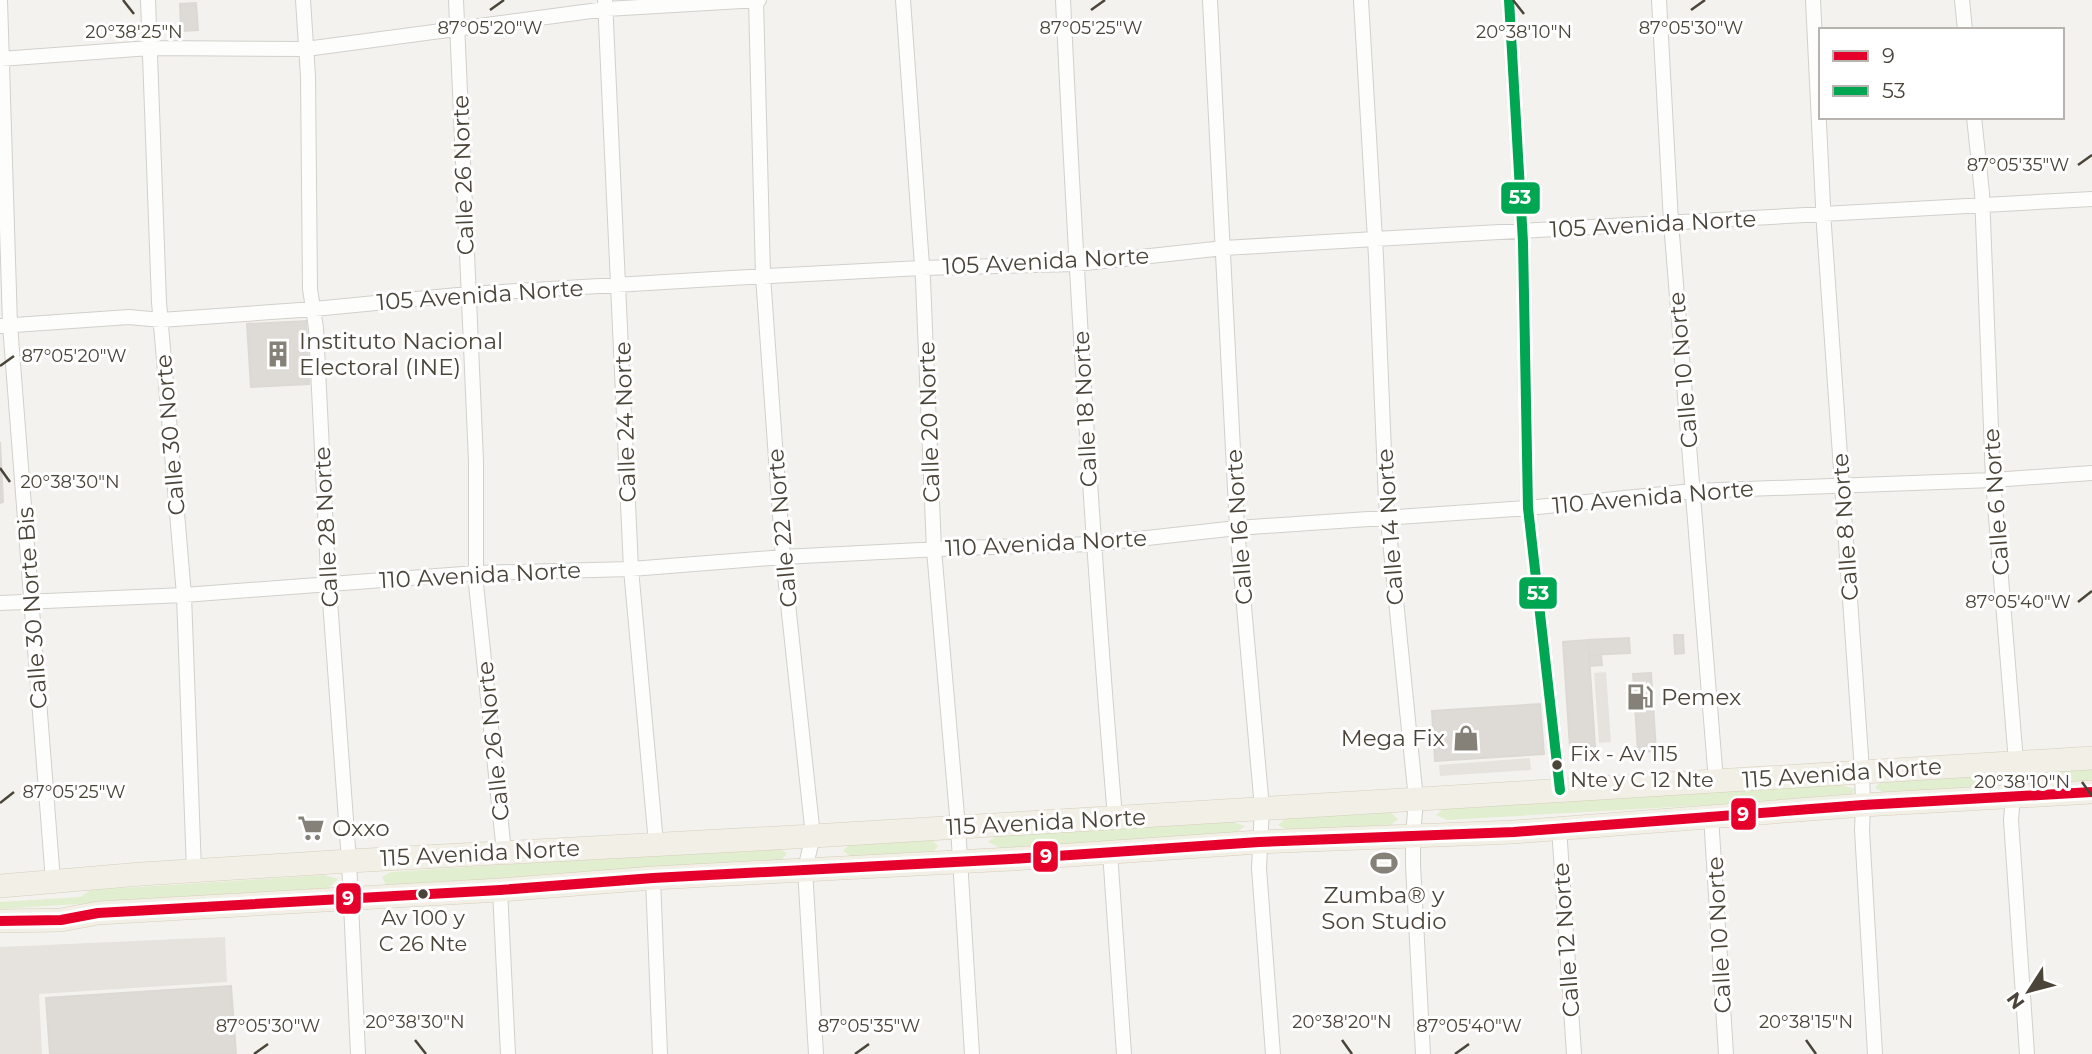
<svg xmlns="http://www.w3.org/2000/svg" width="2092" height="1054" font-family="Montserrat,sans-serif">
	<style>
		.green { fill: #e1eecf }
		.parking { fill: #e6e3df }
		.building { fill: #dedbd6; stroke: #dcd9d4; stroke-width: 2 }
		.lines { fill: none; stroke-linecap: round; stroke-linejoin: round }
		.minor-casing { stroke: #d2d0cb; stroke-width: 16 }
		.primary-casing { stroke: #d6cebb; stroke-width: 24 }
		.minor { stroke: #fdfdfc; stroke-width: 14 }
		.primary { stroke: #f2efe6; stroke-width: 23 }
		.bus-1-casing { stroke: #fff; stroke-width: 16 }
		.bus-2-casing { stroke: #fff; stroke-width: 16 }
		.bus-1 { stroke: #e4002b; stroke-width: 10 }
		.bus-2 { stroke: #00a651; stroke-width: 10 }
		.ticks { fill: none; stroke: #4b4439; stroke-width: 2.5 }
		.bus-dot { fill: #4b4439; stroke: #fff; stroke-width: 2.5 }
		.labels { text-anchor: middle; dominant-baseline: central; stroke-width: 6; stroke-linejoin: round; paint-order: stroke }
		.bus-label { font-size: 21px; fill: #4b4439; stroke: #fff; text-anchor: start }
		.street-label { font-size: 23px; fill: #4b4439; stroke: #fff }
		.poi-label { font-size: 23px; fill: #4b4439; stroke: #fff; text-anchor: start }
		.ticks-label { font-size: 18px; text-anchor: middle; fill: #4b4439; stroke: #fff; stroke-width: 6; stroke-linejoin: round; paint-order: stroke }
		.line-badge { stroke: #fff; stroke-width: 2.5 }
		.badge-label { font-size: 19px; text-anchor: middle; font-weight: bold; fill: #fff }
	</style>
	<rect width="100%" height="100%" fill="#f4f2ee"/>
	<path class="green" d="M2092 768V781L2047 784 2036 778 2046 771Z
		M1985 775 1993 782 1989 787 1884 793 1875 788 1880 782Z
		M1841 785 1855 789 1850 797 1447 820 1436 815 1446 806Z
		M1390 812 1398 819 1391 825 1289 831 1278 825 1287 817Z
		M1230 821 1245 826 1234 834 1001 848 988 842 999 834Z
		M930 837 938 846 934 851 852 857 843 851 852 842Z
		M776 847 787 853 781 861 386 885 382 877 391 872Z
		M324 875 338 879 329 888 0 909V902L80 897 91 890Z"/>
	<path class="parking" d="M1606 672 1611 742 1599 743 1594 673Z
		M1530 758 1531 770 1440 776 1439 765Z
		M225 937 227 982 39 994 42 1054H0V947Z"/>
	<path class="building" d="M196 3 198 30 181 31 180 4Z
		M306 321 309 384 251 387 247 324Z
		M0 442 3 502 0 503Z
		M1674 635H1683L1684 653 1675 654Z
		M1629 638 1630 653 1589 655 1588 640Z
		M1588 640 1595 746 1570 747 1563 642Z
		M1589 655H1601L1602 665 1590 666Z
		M1651 673 1656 751 1638 752 1633 674Z
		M1540 704 1544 754 1435 761 1432 711Z
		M231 986 236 1054H50L46 998Z"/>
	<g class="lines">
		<g class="minor-casing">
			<path id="minor" d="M0 0 10 325 53 881
				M148 0 159 302 184 595 194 871
				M303 0 308 76 310 289 316 328 328 573 349 861 358 1054
				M456 0 476 461V584L504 852
				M605 0 631 569 656 843
				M756 0 763 276 783 557 813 836 805 869 816 1054
				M903 0 923 280 934 550 958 827 972 1054
				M1063 0C1076 273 1092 545 1115 817
				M1210 0 1237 528 1262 808 1259 868 1273 1054
				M1361 0 1376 257 1386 501 1416 800 1413 835V865L1423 1054
				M1509 0 1523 242 1528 508 1560 790
				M1659 0 1671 222 1716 781
				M1813 0 1824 226 1862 771 1863 805 1862 830 1875 1054
				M1962 0 1965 30
				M0 59 150 48 306 49 606 9 759 0
				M1974 117 1982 193 1993 480 2016 762 2011 820 2027 1054
				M0 326 129 317 161 320 314 309 468 294 731 278 921 268 1076 264 1224 248 1375 239 2092 199
				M0 603 184 595 476 573 631 569 783 557 959 548 1093 544 1237 528 1528 508 1693 491 1993 480 2092 473
				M1711 816 1726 1054
				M1559 827 1574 1054
				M1110 852 1124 1054
				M653 878 660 1054
				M500 890 508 1054"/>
		</g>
		<g class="primary-casing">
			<path id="primary" d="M0 886 141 874 349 861 813 836 2092 758
				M0 921 61 920 98 913 500 890 653 878 1011 859 1259 842 1514 832 1863 805 2092 792"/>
		</g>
		<use href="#minor" class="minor"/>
		<use href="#primary" class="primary"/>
		<g class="bus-1-casing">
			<path id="bus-1" d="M0 921 61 920 98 913 500 890 653 878 1011 859 1259 842 1514 832 1863 805 2092 792"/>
		</g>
		<g class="bus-2-casing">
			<path id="bus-2" d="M1509 0 1523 242 1528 508 1560 790"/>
		</g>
		<use href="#bus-1" class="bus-1"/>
		<use href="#bus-2" class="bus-2"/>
	</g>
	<path class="ticks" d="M123 0 134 14M1513 0 1524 14M490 10 504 0M1091 10 1105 0M1691 10 1705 0M2078 165 2092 155M0 366 14 356M0 468 10 482M2078 602 2092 591M2082 782 2092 796M0 803 14 792M415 1040 426 1054M1342 1040 1352 1054M1806 1040 1816 1054M254 1054 268 1044M855 1054 869 1044M1455 1054 1469 1044"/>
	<defs>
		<g id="building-bare" transform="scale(2.1)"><path d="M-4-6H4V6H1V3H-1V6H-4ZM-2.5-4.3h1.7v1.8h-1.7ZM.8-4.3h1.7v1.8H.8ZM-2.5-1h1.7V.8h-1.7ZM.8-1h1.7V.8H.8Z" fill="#868178" stroke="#fff" stroke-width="2.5" paint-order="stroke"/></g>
		<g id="fuel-bare" transform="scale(2.1)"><path d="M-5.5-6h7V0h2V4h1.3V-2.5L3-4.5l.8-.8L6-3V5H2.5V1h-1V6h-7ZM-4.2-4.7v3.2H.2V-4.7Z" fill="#868178" stroke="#fff" stroke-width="2.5" paint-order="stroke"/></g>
		<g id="shop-bare" transform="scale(2.1)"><path d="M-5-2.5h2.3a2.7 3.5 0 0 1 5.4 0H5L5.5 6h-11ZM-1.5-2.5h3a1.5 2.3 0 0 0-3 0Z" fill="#868178" stroke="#fff" stroke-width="2.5" paint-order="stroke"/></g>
		<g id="supermarket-bare" transform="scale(2.1)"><path d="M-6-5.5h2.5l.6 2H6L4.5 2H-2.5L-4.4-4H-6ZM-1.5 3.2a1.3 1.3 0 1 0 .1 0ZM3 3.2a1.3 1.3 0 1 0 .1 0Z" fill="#868178" stroke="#fff" stroke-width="2.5" paint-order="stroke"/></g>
		<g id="stadium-bare" transform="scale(2.1)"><path d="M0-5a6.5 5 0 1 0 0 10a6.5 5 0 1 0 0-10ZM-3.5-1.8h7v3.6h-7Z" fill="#868178" stroke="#fff" stroke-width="2.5" paint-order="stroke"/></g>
	</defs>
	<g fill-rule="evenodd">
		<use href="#building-bare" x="278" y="354"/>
		<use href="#fuel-bare" x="1640" y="697"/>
		<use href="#shop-bare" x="1466" y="738"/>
		<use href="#supermarket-bare" x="311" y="828"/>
		<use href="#stadium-bare" x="1384" y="863"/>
	</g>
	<g class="bus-dot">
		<circle cx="1557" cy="765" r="6"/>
		<circle cx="423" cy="894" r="6"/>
	</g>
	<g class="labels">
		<g class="bus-label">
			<text x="1570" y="753">Fix - Av 115<tspan x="1570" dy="26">Nte y C 12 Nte</tspan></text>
			<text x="423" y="917" text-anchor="middle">Av 100 y<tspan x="423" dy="26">C 26 Nte</tspan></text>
		</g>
		<g class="street-label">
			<text transform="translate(463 175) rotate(-92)">Calle 26 Norte</text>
			<text transform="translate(1653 224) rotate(-3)">105 Avenida Norte</text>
			<text transform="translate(1046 261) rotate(-3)">105 Avenida Norte</text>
			<text transform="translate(480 295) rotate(-4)">105 Avenida Norte</text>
			<text transform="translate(1683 370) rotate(-95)">Calle 10 Norte</text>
			<text transform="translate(1085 409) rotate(-93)">Calle 18 Norte</text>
			<text transform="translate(625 422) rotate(-92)">Calle 24 Norte</text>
			<text transform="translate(929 422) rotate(-92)">Calle 20 Norte</text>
			<text transform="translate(170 435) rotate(-95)">Calle 30 Norte</text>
			<text transform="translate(1653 497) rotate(-5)">110 Avenida Norte</text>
			<text transform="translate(1996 502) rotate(-94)">Calle 6 Norte</text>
			<text transform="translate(326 527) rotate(-93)">Calle 28 Norte</text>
			<text transform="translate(1239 527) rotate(-94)">Calle 16 Norte</text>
			<text transform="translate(1390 527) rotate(-94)">Calle 14 Norte</text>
			<text transform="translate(1845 527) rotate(-94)">Calle 8 Norte</text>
			<text transform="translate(782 528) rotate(-95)">Calle 22 Norte</text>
			<text transform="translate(1046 543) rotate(-3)">110 Avenida Norte</text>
			<text transform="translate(480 575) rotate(-3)">110 Avenida Norte</text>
			<text transform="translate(32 608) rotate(-94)">Calle 30 Norte Bis</text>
			<text transform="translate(493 741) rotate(-96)">Calle 26 Norte</text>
			<text transform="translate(1842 773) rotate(-4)">115 Avenida Norte</text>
			<text transform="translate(1046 822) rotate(-3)">115 Avenida Norte</text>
			<text transform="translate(480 853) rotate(-3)">115 Avenida Norte</text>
			<text transform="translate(1719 935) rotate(-93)">Calle 10 Norte</text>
			<text transform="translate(1566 940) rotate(-94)">Calle 12 Norte</text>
		</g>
		<g class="poi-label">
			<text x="299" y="341">Instituto Nacional<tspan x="299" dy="26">Electoral (INE)</tspan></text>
			<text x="1661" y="697">Pemex</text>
			<text x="1445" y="738" text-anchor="end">Mega Fix</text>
			<text x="332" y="828">Oxxo</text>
			<text x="1384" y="895" text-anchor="middle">Zumba® y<tspan x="1384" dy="26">Son Studio</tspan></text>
		</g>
	</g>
	<g class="ticks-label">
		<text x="490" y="34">87°05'20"W</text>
		<text x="1091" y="34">87°05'25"W</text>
		<text x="1691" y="34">87°05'30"W</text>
		<text x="134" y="38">20°38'25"N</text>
		<text x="1524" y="38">20°38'10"N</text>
		<text x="2018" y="171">87°05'35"W</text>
		<text x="74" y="362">87°05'20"W</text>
		<text x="70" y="488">20°38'30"N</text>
		<text x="2018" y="608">87°05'40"W</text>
		<text x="2022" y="788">20°38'10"N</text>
		<text x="74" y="798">87°05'25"W</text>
		<text x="415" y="1028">20°38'30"N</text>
		<text x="1342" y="1028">20°38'20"N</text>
		<text x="1806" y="1028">20°38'15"N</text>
		<text x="268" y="1032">87°05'30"W</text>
		<text x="869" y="1032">87°05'35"W</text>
		<text x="1469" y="1032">87°05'40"W</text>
	</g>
	<g class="line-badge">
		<rect x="1500" y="181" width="41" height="34" rx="7" fill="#00a651"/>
		<rect x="1518" y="576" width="40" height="34" rx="7" fill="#00a651"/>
		<rect x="1730" y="797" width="27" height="34" rx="7" fill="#e4002b"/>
		<rect x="1032" y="840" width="27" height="33" rx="7" fill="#e4002b"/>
		<rect x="335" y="882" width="27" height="33" rx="7" fill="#e4002b"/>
	</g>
	<g class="badge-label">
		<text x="1520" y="204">53</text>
		<text x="1538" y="600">53</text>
		<text x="1743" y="821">9</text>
		<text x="1046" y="863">9</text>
		<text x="348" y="905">9</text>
	</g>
	<rect x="1819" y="28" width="245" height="91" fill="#ffffff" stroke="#b7b4b0" stroke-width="2"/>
	<rect x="1833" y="51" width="35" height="10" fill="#e4002b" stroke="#b7b4b0" stroke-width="2"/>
	<text x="1882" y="63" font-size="21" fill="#4b4439">9</text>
	<rect x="1833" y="86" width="35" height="10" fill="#00a651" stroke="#b7b4b0" stroke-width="2"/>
	<text x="1882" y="98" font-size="21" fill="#4b4439">53</text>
	<g transform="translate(2029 991) rotate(234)" stroke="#ffffff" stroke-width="5" paint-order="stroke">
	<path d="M0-5L12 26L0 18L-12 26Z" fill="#4b4439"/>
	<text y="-10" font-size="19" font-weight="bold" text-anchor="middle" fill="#4b4439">N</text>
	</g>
</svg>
